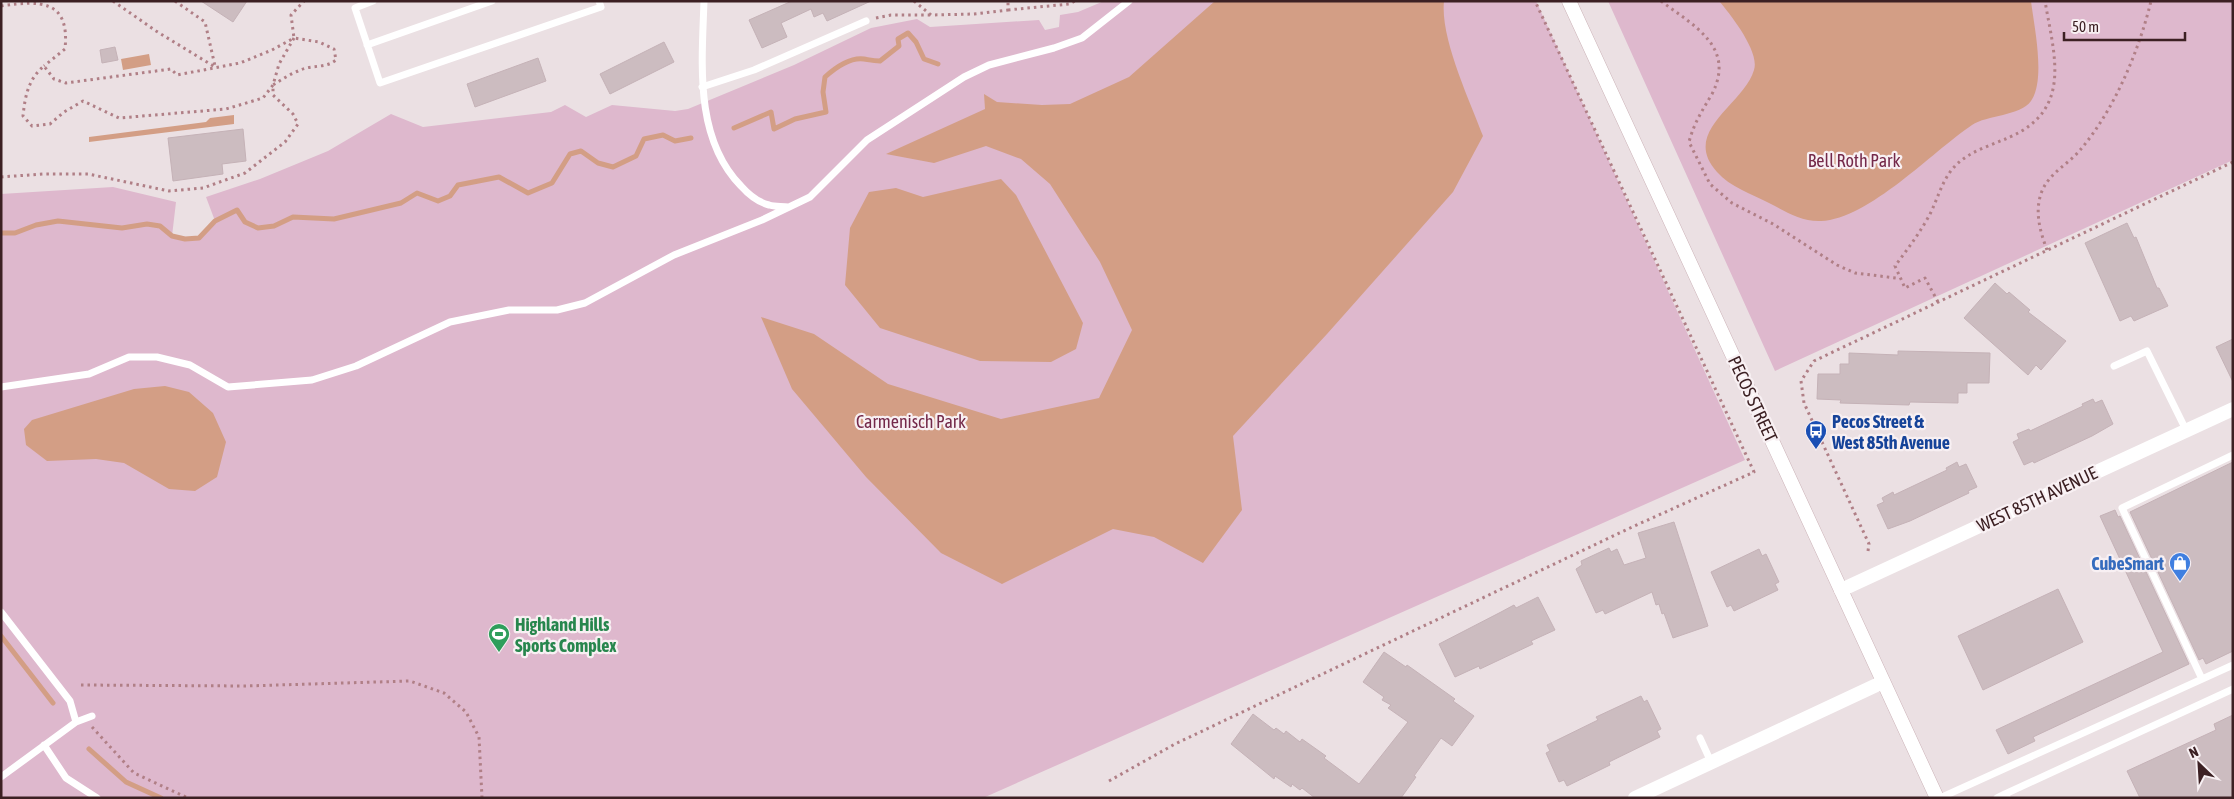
<svg xmlns="http://www.w3.org/2000/svg" width="2234" height="799" font-family="'Asap Condensed',sans-serif">
	<style>
		.green { fill: #deb8cd }
		.water { fill: #d39e85 }
		.lines { fill: none; stroke-linecap: round; stroke-linejoin: round }
		.stream { stroke: #d39e85; stroke-width: 5 }
		.building { fill: #ccbcc0; stroke: #c5b2b7 }
		.secondary-casing { stroke: #ccb3b8; stroke-width: 15 }
		.path { stroke: #b07f86; stroke-width: 3; stroke-dasharray: 2.5 4; stroke-linecap: butt }
		.service { stroke: #fff; stroke-width: 7 }
		.minor { stroke: #fff; stroke-width: 14 }
		.secondary { stroke: #fff; stroke-width: 14 }
		.labels { text-anchor: middle; dominant-baseline: central; stroke-width: 4.5; stroke-linejoin: round; paint-order: stroke }
		.park-label { font-size: 18px; fill: #74294a; stroke: #f8f0f3 }
		.street-label { font-size: 18px; fill: #3c2023; stroke: #f8f0f3 }
		.transit-label { font-size: 18px; font-weight: bold; fill: #164399; stroke: #f8f0f3; text-anchor: start }
		.shop-label { font-size: 18px; font-weight: bold; fill: #366cbe; stroke: #f8f0f3; text-anchor: end }
		.leisure-label { font-size: 18px; font-weight: bold; fill: #27864d; stroke: #f8f0f3; text-anchor: start }
	</style>
	<rect width="100%" height="100%" fill="#ebe0e3"/>
	<path class="green" d="M1104 1H1536L1745 460 983 798H1V194L113 187 176 202 172 236 185 239 199 238 215 221 206 197 260 179 328 151 391 114 423 127 551 112 565 105 586 117 612 105 675 111 688 109 794 65 871 28 917 19 930 27 1039 20 1045 30 1059 27 1060 15 1078 12Z
		M1608 1H2233V160L1775 371Z"/>
	<path class="water" d="M1215 1H1444C1440 38 1470 101 1483 136L1453 192 1327 334 1233 436 1242 510 1203 563 1154 537 1113 529 1002 584 941 553 866 477 792 389 761 317 814 334 888 384 1001 419 1099 398 1132 330 1100 262 1050 184 1021 159 986 146 934 163 886 154 985 109 984 94 997 102 1042 105 1070 104 1129 77Z
		M1719 1H2031C2034 26 2046 80 2031 101 2020 116 1987 115 1972 125 1932 152 1869 219 1821 221 1802 222 1785 211 1769 203 1752 194 1730 187 1717 172 1680 131 1744 105 1754 70 1760 52 1731 15 1719 1Z
		M149 54 151 65 123 70 121 59Z
		M234 115V124L89 142V137L206 122 210 118Z
		M1001 179 1016 195 1083 323 1076 349 1051 362 980 361 880 328 845 285 850 228 869 192 896 188 923 197Z
		M165 386 189 392 213 413 226 442 217 477 195 491 169 489 124 463 96 459 47 461 26 445 24 429 32 420 134 389Z"/>
	<g class="lines">
		<path class="stream" d="M734 128 771 112 774 129 795 119 826 112 823 92 825 77C835 68 850 57 864 59 870 60 874 61 880 61L899 46 898 39 908 33 916 42 924 59 938 64
			M1 233H15L36 225 58 221 122 228 147 224 160 226 172 236 185 239 199 238 215 221 237 210 245 222 258 228 274 226 293 217 334 219 401 203 417 193 438 201 450 196 458 185 499 177 528 193 552 183 570 154 581 151 598 163 613 167 636 156 644 139 663 135 675 141 691 138
			M1 636 53 703
			M89 749 126 782 161 798"/>
	</g>
	<path class="building" d="M201 1H247L233 22Z
		M792 1H871L827 21 823 13 814 17 811 9 781 23 787 37 762 48 749 20Z
		M664 42 674 62 610 94 600 74Z
		M115 47 118 60 102 63 100 50Z
		M538 58 546 81 475 107 467 84Z
		M243 129 246 161 222 164 223 174 173 181 168 138Z
		M2127 223 2134 238 2136 237 2157 288H2159L2168 306 2134 321 2131 316 2120 321 2085 243Z
		M1995 283 2007 294 2009 292 2030 310 2028 312 2066 341 2041 370 2036 365 2028 375 1964 318Z
		M2233 339V382L2216 347Z
		M1898 351 1990 353 1989 383H1967V393H1958V403L1910 402 1909 405 1840 403 1841 400 1817 399 1818 374H1840V364H1849V353L1898 355Z
		M2093 399 2095 403 2102 400 2113 424 2092 436 2034 463 2033 461 2024 465 2013 442 2019 439 2017 434 2029 429 2030 431 2083 406 2082 404Z
		M1957 462 1959 467 1966 464 1977 487 1968 491 1969 493 1910 521 1888 529 1877 505 1884 502 1882 498 1893 492 1894 495 1947 470 1946 468Z
		M2233 462V651L2206 664 2203 658 2199 660 2130 512Z
		M2115 510 2118 517 2120 516 2189 664 2033 737 2035 741 2008 754 1996 730 2163 652 2100 516Z
		M1674 522 1708 626 1673 638 1664 613 1662 614 1659 604 1656 605 1652 592 1605 614 1603 610 1596 613 1576 569 1582 565 1581 561 1609 548 1611 552 1617 549 1624 565 1646 558 1638 533Z
		M1759 549 1762 556 1766 554 1779 582 1775 584 1778 590 1734 611 1731 605 1727 607 1711 572Z
		M2058 589 2083 642 1983 690 1958 636Z
		M1538 597 1555 630 1531 641 1533 644 1480 669 1479 666 1455 677 1439 644 1501 612 1514 605 1516 608Z
		M1384 652 1406 667 1407 665 1455 699 1453 701 1474 716 1452 746 1441 738 1414 776 1416 777 1401 798H1315L1302 788 1300 790 1292 784 1291 787 1275 776 1274 779 1231 744 1253 714 1274 730 1276 728 1284 734 1286 731 1300 742 1302 739 1326 756 1324 758 1359 784 1408 722 1388 708 1391 705 1382 700 1384 697 1363 682Z
		M1641 696 1644 702 1647 700 1661 729 1657 731 1660 737 1609 762 1610 765 1567 786 1564 780 1559 782 1546 753 1550 751 1547 745 1598 720 1596 717Z
		M2233 715V798H2140L2127 771 2216 730 2214 724Z"/>
	<g class="lines">
		<g class="secondary-casing">
			<path id="secondary" d="M1569 1 1937 798"/>
		</g>
		<path class="path" d="M113 1 156 31 215 67
			M175 1 205 22 215 66
			M914 1 931 15 974 14 1008 10V1
			M1661 1C1694 26 1736 47 1712 94 1702 111 1694 123 1689 142L1710 184 1732 203 1773 224 1837 265 1855 273 1896 278
			M1 6C41 0 70 0 65 49L44 66
			M1008 10 1069 4 1075 1
			M876 18 891 15H931
			M294 38 279 64 273 85 263 98 226 109 119 118 83 101 64 112 50 124 32 126 23 116C25 97 28 79 44 66L54 79 66 83 171 69 177 75 240 63 272 50Z
			M1 177 43 174H88L169 191 203 188 245 173 285 142 298 124 293 114 273 95V85C281 80 290 74 298 71 312 64 325 69 336 60L334 49 319 42 294 38 291 15 304 1
			M2047 250C2040 231 2034 211 2042 191 2050 172 2069 164 2081 149 2114 110 2139 51 2151 1
			M1938 302 1925 278 1905 288 1895 266C1907 250 1919 234 1929 216 1938 199 1942 179 1956 165 1970 151 1992 145 2010 137 2073 109 2054 55 2045 1
			M1868 551 1869 544 1804 403 1801 381 1814 361 2233 162
			M81 685 245 686 410 681 444 693 466 712 479 737 482 798
			M92 727 134 773 188 798
			M1109 781 1175 744 1630 528 1754 472 1535 1"/>
		<path class="service" d="M373 1 355 8 380 83 601 7 599 1
			M704 1C702 63 694 138 741 186 749 195 757 202 769 205 775 207 782 206 788 207
			M367 45 492 1
			M702 87 754 70 866 21
			M2114 366 2147 351 2186 430
			M1 387 89 374 129 357H157L190 365 228 387 312 380 356 366 450 322 509 310H557L585 303 674 255 762 220 810 197 867 140 964 77 989 65 1054 48 1082 38 1129 1
			M1 612 70 701 76 722
			M2202 679 2122 508 2233 455
			M1700 738 1711 762
			M44 745 66 778 97 798
			M1 777 76 722 92 716
			M2005 794 2233 689
			M1940 798 2233 665
			M1997 798 2005 794 2007 797"/>
		<path class="minor" d="M1841 590 2233 409
			M1635 798 1883 682"/>
		<use href="#secondary" class="secondary"/>
	</g>
	<defs>
		<g id="bus-pin" transform="scale(1.125)"><path d="M0 17L-7.5 6A9.5 9.5 0 1 1 7.5 6Z" fill="#1a4fb4" stroke="#f8f0f3"/><path d="M-5-6H5V4H4V6H2V4H-2V6H-4V4H-5ZM-3.5-4V0h7V-4ZM-3.5 1.2v1.5H-2V1.2ZM2 1.2v1.5H3.5V1.2Z" fill="#fff"/></g>
		<g id="shop-pin" transform="scale(1.125)"><path d="M0 17L-7.5 6A9.5 9.5 0 1 1 7.5 6Z" fill="#3f7fe0" stroke="#f8f0f3"/><path d="M-5-2.5h2.3a2.7 3.5 0 0 1 5.4 0H5L5.5 6h-11ZM-1.5-2.5h3a1.5 2.3 0 0 0-3 0Z" fill="#fff"/></g>
		<g id="stadium-pin" transform="scale(1.125)"><path d="M0 17L-7.5 6A9.5 9.5 0 1 1 7.5 6Z" fill="#2e9e5b" stroke="#f8f0f3"/><path d="M0-5a6.5 5 0 1 0 0 10a6.5 5 0 1 0 0-10ZM-3.5-1.8h7v3.6h-7Z" fill="#fff"/></g>
	</defs>
	<g fill-rule="evenodd">
		<use href="#bus-pin" x="1816" y="431"/>
		<use href="#shop-pin" x="2180" y="563"/>
		<use href="#stadium-pin" x="499" y="634"/>
	</g>
	<g class="labels">
		<g class="park-label">
			<text x="1854" y="160">Bell Roth Park</text>
			<text x="911" y="421">Carmenisch Park</text>
		</g>
		<g class="street-label">
			<text transform="translate(1753 399) rotate(65)">PECOS STREET</text>
			<text transform="translate(2037 499) rotate(-25)">WEST 85TH AVENUE</text>
		</g>
		<g class="transit-label">
			<text x="1832" y="421">Pecos Street &amp;<tspan x="1832" dy="21">West 85th Avenue</tspan></text>
		</g>
		<g class="shop-label">
			<text x="2164" y="563">CubeSmart</text>
		</g>
		<g class="leisure-label">
			<text x="515" y="624">Highland Hills<tspan x="515" dy="21">Sports Complex</tspan></text>
		</g>
	</g>
	<rect width="2234" height="799" fill="none" stroke="#3c2023" stroke-width="5"/>
	<g transform="translate(2199 764) rotate(335)" stroke="#f8f0f3" stroke-width="4" paint-order="stroke">
	<path d="M0-4L9 19L0 12L-9 19Z" fill="#3c2023"/>
	<text y="-8" font-size="14" font-weight="bold" text-anchor="middle" fill="#3c2023">N</text>
	</g>
	<path d="M2064 32v8h121v-8" fill="none" stroke="#3c2023" stroke-width="2.5"/>
	<text x="2072" y="32" font-size="15" fill="#3c2023" stroke="#f8f0f3" stroke-width="4" paint-order="stroke">50 m</text>
</svg>
